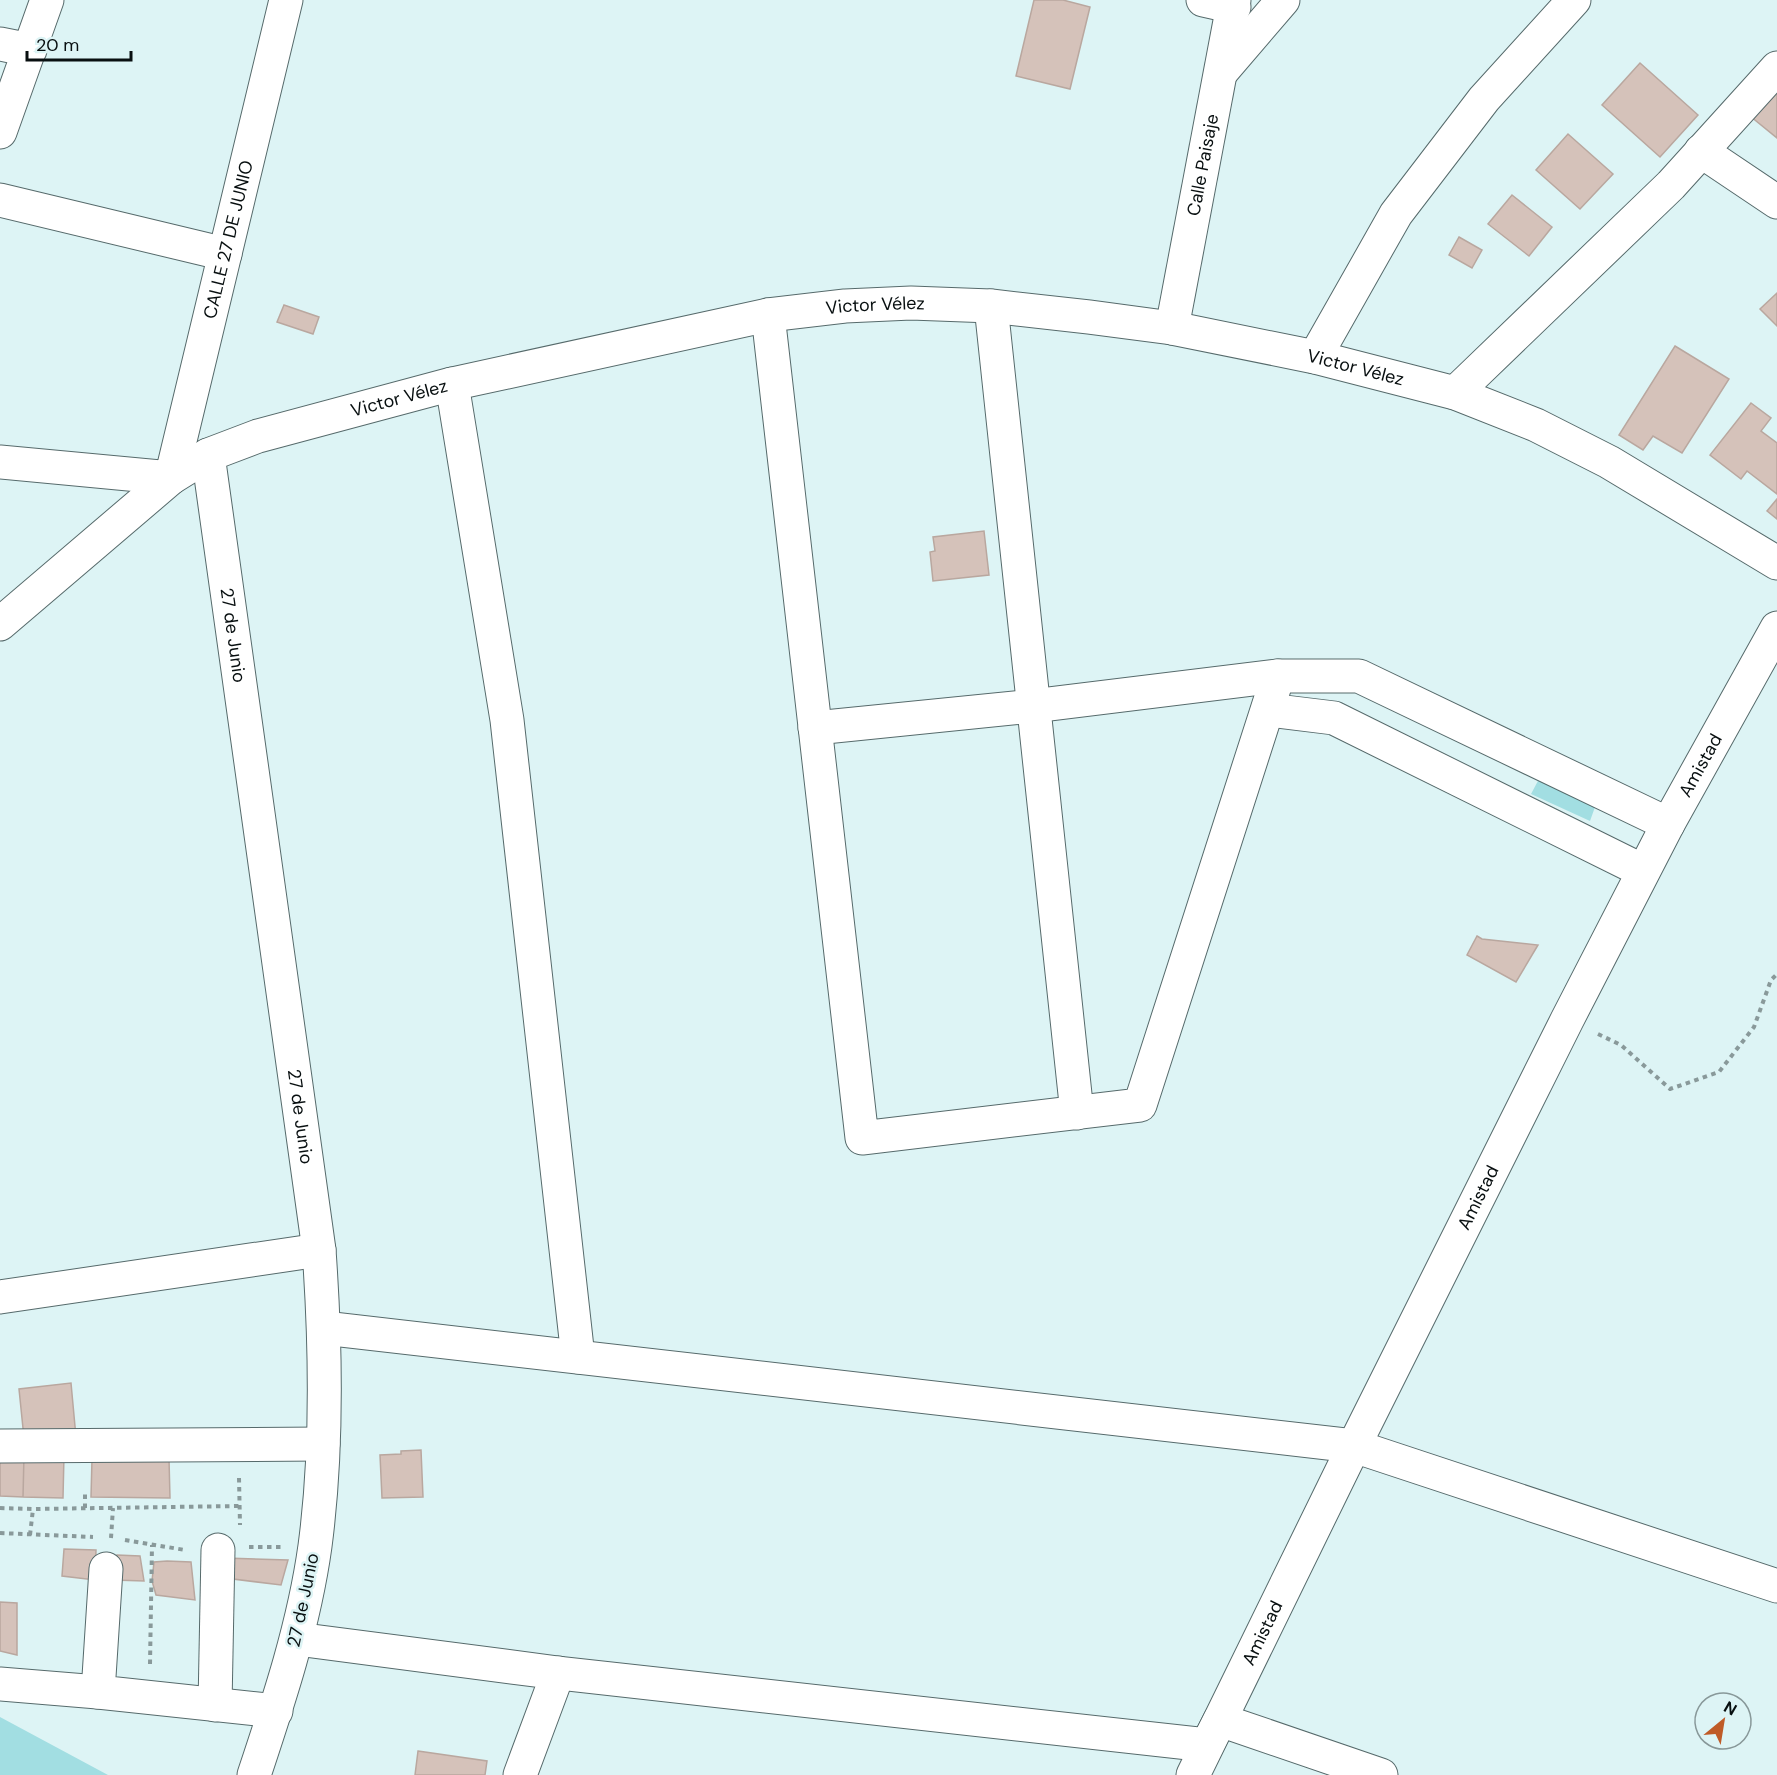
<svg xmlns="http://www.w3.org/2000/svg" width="1777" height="1775" font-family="'DM Sans',sans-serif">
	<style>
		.green { fill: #a2dee2 }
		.building { fill: #d5c2ba; stroke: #b9a79f; stroke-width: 1.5 }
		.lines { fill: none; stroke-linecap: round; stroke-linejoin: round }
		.minor-casing { stroke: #566a6b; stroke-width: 35 }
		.path { stroke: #89999a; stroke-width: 4; stroke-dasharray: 4.5 4.5; stroke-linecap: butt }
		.minor { stroke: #fff; stroke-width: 33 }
		.labels { text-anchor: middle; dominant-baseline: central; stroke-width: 5; stroke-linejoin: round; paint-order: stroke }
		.street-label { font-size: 18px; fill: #080f10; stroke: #ddf4f5 }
	</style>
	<rect width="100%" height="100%" fill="#ddf4f5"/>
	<path class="green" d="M1539 779 1595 807 1590 821 1531 794Z
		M0 1717 108 1775H0Z"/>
	<path class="building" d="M1034 0H1063L1090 7 1070 89 1016 76Z
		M1640 63 1698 115 1660 157 1602 105Z
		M1777 74V138L1745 112Z
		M1568 134 1613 174 1580 209 1536 170Z
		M1512 195 1552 227 1529 256 1488 224Z
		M1459 237 1482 250 1472 268 1449 255Z
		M1777 293V326L1760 309Z
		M284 305 319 317 313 334 277 322Z
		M1675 346 1729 379 1682 453 1653 436 1643 450 1619 435Z
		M1751 403 1771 418 1761 431 1777 443V494L1747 471 1741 479 1710 455Z
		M1777 499V519L1767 511Z
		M984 531 989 575 933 581 930 552 935 551 933 537Z
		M1477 936 1482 939 1538 945 1516 982 1467 955Z
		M71 1383 76 1437 24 1438 19 1389Z
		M421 1450 423 1497 382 1498 380 1455 401 1454V1451Z
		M24 1455H64L63 1498 23 1497Z
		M24 1455 23 1497 0 1496V1457Z
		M92 1459H169L170 1498 91 1497Z
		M64 1549 96 1550 95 1580 62 1576Z
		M117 1555 140 1556 144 1581 114 1580Z
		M225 1558 288 1560 281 1585 225 1578Z
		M167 1561 191 1562 195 1600 156 1595 152 1581 154 1562Z
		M0 1602 17 1603V1655L0 1651Z
		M418 1751 487 1761 485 1775H415Z"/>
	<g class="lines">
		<g class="minor-casing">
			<g id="minor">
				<path d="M1203 0 1234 7"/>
				<path d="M0 44 30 50"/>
				<path d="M1223 70 1283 0"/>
				<path d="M0 132 47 0"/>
				<path d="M1701 151 1777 202"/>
				<path d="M0 200 225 254"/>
				<path d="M991 306 1077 1113"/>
				<path d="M768 315 862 1138 1140 1105 1278 676"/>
				<path id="s1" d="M1172 328 1234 0"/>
				<path d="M1315 357 1396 214 1484 99 1574 0"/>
				<path d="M452 384 507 720 578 1357"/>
				<path d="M1455 393 1671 185 1777 68"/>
				<path id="s2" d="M208 455 319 1250C326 1348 328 1448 315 1546 304 1625 279 1700 254 1775"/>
				<path id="s3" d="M0 462 171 478 286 0"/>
				<path id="s4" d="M0 624 171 478 208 455 258 436 452 384 768 315 845 306 911 303 991 306 1089 317 1172 328 1315 357 1455 393 1536 425 1609 462 1777 563"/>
				<path d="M1268 710 1334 718 1643 871"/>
				<path d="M815 728 1033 706 1278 676H1359L1668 824"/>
				<path d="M0 1297 319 1250"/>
				<path d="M324 1328 1354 1446 1777 1586"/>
				<path d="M0 1446 323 1444"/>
				<path d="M106 1569 98 1692 276 1711"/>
				<path d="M297 1639 558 1673 1207 1745 1220 1720 1381 1775"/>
				<path d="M0 1684 98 1692"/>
				<path d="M215 1705 218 1550"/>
				<path d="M520 1775 558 1673"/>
				<path id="s5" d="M1193 1775 1354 1446 1567 1020 1668 824 1777 628"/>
			</g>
		</g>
		<path class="path" d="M1598 1034 1621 1045 1670 1089 1719 1072 1754 1027 1771 980 1777 974
			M239 1478 240 1525
			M0 1508 33 1509 240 1506
			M85 1508V1493
			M0 1533 93 1537
			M30 1535 33 1509
			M111 1538 113 1508
			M125 1540 185 1550
			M249 1547H281
			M150 1664 152 1545"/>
		<use href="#minor" class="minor"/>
	</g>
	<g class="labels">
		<g class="street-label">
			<text stroke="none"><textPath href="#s1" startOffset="166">Calle Paisaje</textPath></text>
			<text stroke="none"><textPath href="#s3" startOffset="417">CALLE 27 DE JUNIO</textPath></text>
			<text stroke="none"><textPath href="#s4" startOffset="954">Victor Vélez</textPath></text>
			<text stroke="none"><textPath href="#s4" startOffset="1440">Victor Vélez</textPath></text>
			<text stroke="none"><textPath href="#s4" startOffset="468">Victor Vélez</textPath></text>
			<text stroke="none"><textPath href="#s2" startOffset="182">27 de Junio</textPath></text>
			<text stroke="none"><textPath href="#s5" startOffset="1130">Amistad</textPath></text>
			<text stroke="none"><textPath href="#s2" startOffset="668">27 de Junio</textPath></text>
			<text stroke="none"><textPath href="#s5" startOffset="644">Amistad</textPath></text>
			<text transform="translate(303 1600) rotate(-78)">27 de Junio</text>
			<text stroke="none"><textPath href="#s5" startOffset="158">Amistad</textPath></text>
		</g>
	</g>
	<g transform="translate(1723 1721) rotate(30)"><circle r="28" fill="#ddf4f5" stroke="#889899" stroke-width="1.5"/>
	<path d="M0-4.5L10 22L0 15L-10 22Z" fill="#bf5b27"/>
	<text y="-9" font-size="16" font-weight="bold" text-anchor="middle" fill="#080f10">N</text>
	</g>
	<path d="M27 51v9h104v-9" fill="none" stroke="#080f10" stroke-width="3"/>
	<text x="36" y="51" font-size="18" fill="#080f10" stroke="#ddf4f5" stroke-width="4.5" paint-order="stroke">20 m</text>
</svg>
